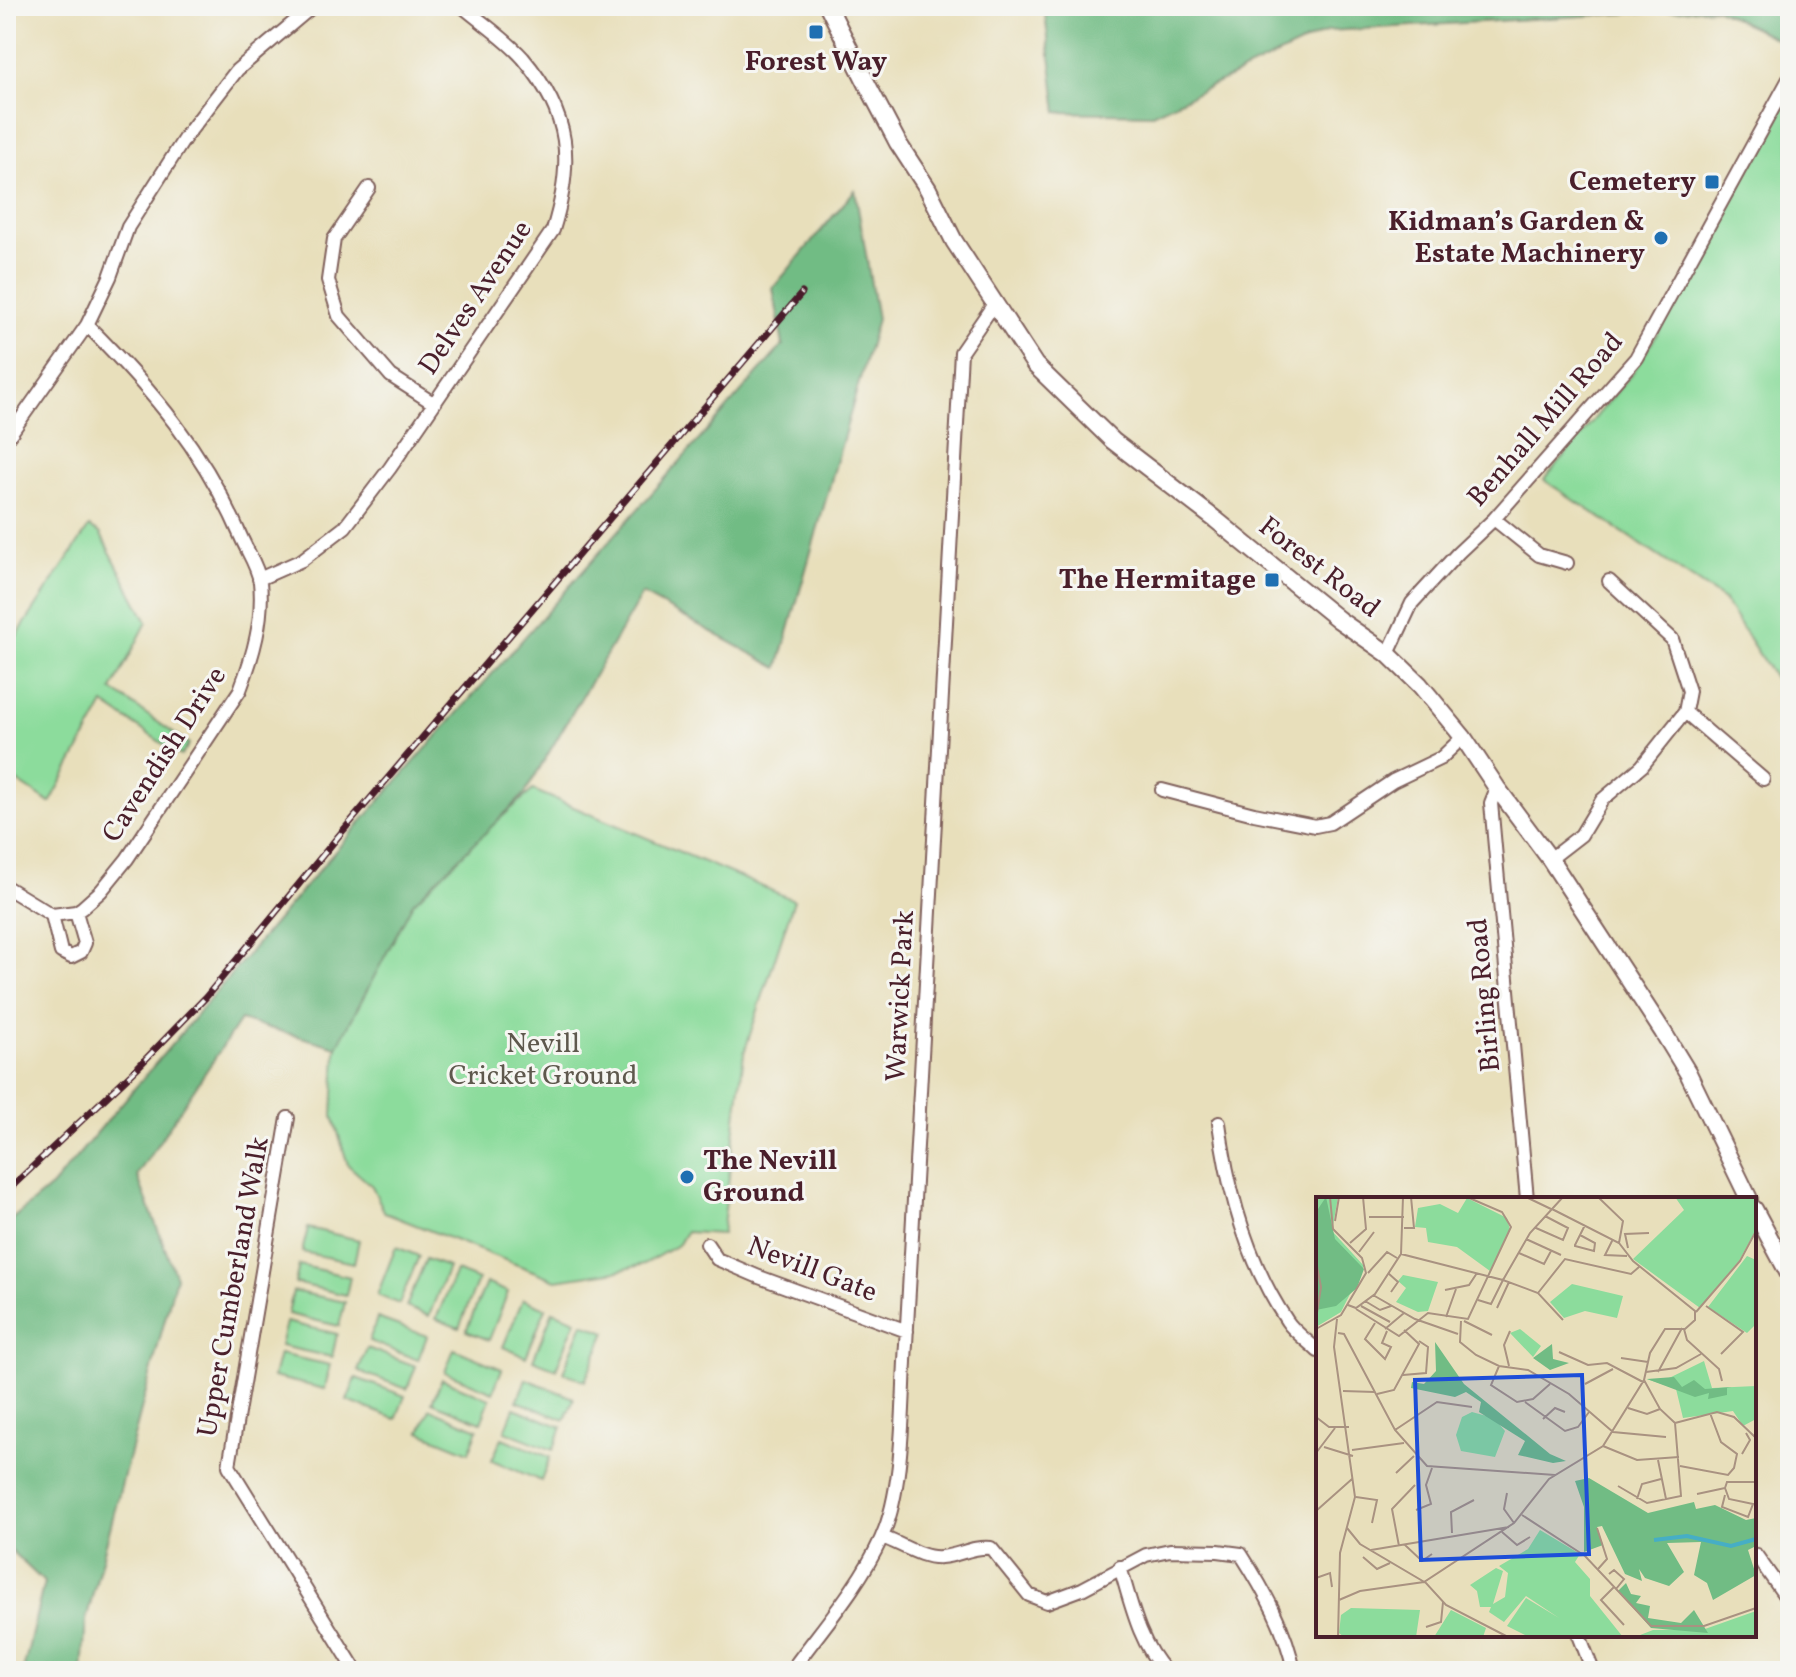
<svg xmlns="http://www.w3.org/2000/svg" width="1796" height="1677" font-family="Vollkorn,serif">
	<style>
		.green { fill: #8cdc9c; stroke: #6b7e64; stroke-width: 2 }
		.forest { fill: #71bc84; stroke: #5e6e58; stroke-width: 2 }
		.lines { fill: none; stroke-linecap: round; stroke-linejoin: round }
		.minor-casing { stroke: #81625d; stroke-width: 16 }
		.tertiary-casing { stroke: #81625d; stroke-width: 20 }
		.minor { stroke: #fff; stroke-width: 12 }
		.tertiary { stroke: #fff; stroke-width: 16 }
		.rail-casing { stroke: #4a1f2b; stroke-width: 7 }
		.rail { stroke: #f6f6f2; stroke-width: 4; stroke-dasharray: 12; stroke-linecap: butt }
		.poi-dot { fill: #1f6fb2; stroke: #f6f6f2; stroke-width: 3 }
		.labels { text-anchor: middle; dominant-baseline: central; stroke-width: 6; stroke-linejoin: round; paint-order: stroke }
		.poi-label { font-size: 28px; font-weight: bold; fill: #4a1f2b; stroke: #f6f6f2; text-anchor: end }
		.street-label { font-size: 28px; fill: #4a1f2b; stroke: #f6f6f2 }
		.park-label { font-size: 28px; fill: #5e584d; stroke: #f6f6f2 }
		.inset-river { fill: none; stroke: #46aec5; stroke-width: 4 }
		.inset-road { fill: none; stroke: #a99281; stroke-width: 2 }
		.view { fill: #1d4ed8; fill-opacity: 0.15; stroke: #1d4ed8; stroke-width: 4 }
		.inset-edge { fill: none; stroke: #4a1f2b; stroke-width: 4 }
	</style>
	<rect width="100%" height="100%" fill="#f6f6f2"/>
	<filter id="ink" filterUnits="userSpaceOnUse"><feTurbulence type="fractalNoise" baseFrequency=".0125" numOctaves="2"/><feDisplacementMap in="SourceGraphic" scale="16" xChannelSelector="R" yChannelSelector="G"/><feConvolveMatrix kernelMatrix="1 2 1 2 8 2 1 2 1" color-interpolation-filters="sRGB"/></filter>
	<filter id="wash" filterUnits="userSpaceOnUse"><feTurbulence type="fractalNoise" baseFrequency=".006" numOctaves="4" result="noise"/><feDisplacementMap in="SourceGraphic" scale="32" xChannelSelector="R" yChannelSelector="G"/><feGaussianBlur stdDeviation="1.8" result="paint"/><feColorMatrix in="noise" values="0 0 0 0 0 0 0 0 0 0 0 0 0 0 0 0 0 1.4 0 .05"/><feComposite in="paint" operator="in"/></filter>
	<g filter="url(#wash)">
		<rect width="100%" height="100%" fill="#e8dfbb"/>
		<path class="green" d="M1790 91V702L1724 600 1544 480 1633 372 1676 304Z
			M89 527 100 533 147 622 112 690 189 744 181 756 104 704 50 803 6 774V652Z
			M533 790 794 900 744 1053 722 1234 686 1232 679 1244 644 1264 617 1271 556 1280 385 1213 372 1186 348 1165 333 1116 336 1052 345 1002 404 901Z
			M308 1228 359 1240 354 1263 302 1252Z
			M396 1247 419 1256 399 1304 377 1295Z
			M426 1259 448 1267 429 1316 406 1307Z
			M299 1265 350 1277 346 1295 295 1283Z
			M456 1271 478 1280 459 1328 436 1319Z
			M486 1283 508 1292 489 1340 466 1331Z
			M293 1291 345 1302 339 1326 288 1314Z
			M523 1299 546 1308 526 1357 503 1347Z
			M553 1311 576 1320 556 1369 533 1360Z
			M377 1318 427 1336 418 1360 369 1341Z
			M286 1322 337 1334 332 1357 280 1346Z
			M583 1323 606 1332 585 1381 563 1372Z
			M367 1348 416 1366 407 1389 358 1371Z
			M454 1349 502 1369 493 1392 445 1372Z
			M279 1354 330 1365 325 1389 273 1377Z
			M356 1378 405 1396 396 1419 347 1401Z
			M442 1379 490 1399 481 1422 432 1402Z
			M526 1379 574 1398 565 1420 517 1401Z
			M514 1408 562 1427 553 1450 505 1431Z
			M430 1409 478 1429 469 1452 420 1432Z
			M502 1438 550 1457 541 1481 492 1460Z"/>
		<path class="forest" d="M1044 6H1776L1786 30 1780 41 1716 8 1328 31 1152 114 1057 112Z
			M855 190 877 319 778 668 642 594 524 795 413 903 337 1047 240 1020 137 1175 176 1277 86 1620 82 1671H23L44 1582 6 1546V1224L52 1186 331 856 783 345 773 288Z"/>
	</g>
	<g filter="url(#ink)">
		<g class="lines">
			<g class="minor-casing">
				<path id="minor" d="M369 188 334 239 328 280 339 316 391 376 433 403
					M6 440 87 325 110 277 128 227 186 136 237 70 313 6
					M1494 519 1539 555 1567 563
					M259 579 302 560 345 527 390 468 553 230C574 162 571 115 523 58 506 39 482 23 462 6
					M1388 654 1412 603 1458 553 1494 519 1636 358 1790 77
					M1685 712 1763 779
					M1497 788 1491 803 1527 1199
					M1162 790 1254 814 1315 826 1330 823 1393 781 1441 758 1463 737
					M1550 859 1581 835 1602 800 1642 766 1685 712 1689 691 1672 639 1609 581
					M6 887 52 915 76 912 82 908 101 891 127 859 240 690C253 656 264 619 260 582 258 567 247 551 241 537 204 451 153 391 87 325
					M52 915 61 952 71 957 81 952 85 943 76 912
					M288 1118 229 1466 356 1671
					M1219 1123C1228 1192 1248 1263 1287 1321 1294 1332 1308 1341 1318 1351
					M707 1244 717 1259 759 1277 907 1331
					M882 1537C900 1543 922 1559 941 1557 959 1556 972 1546 991 1548L1029 1595 1047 1602 1082 1589 1146 1555 1170 1550 1218 1551 1241 1554C1264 1590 1286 1629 1294 1671
					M1754 1556 1756 1555 1790 1603
					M1120 1567C1131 1603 1139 1643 1165 1671
					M1579 1635 1593 1671
					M791 1671C822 1628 859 1587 881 1539 905 1487 902 1401 906 1344L961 352 994 304"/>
			</g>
			<g class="tertiary-casing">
				<path id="tertiary" d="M828 6 868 86 898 143 928 189 954 241 1035 365 1113 441 1216 520 1339 620 1388 654 1420 685 1463 737 1497 788 1550 859 1663 1032 1688 1073 1749 1199
					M1754 1209 1790 1276"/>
			</g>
			<use href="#minor" class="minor"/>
			<use href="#tertiary" class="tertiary"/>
			<g class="rail-casing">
				<path id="rail" d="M6 1192 138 1067 206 997 341 833 802 293"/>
			</g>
			<use href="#rail" class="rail"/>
		</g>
	</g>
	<g class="poi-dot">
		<rect x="808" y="24" width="16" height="16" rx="4"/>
		<rect x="1704" y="174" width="16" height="16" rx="4"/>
		<circle cx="1661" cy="238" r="8"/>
		<rect x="1264" y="572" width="16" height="16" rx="4"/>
		<circle cx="687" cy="1177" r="8"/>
	</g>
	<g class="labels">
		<g class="poi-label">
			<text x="816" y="62" text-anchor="middle">Forest Way</text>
			<text x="1696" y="182">Cemetery</text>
			<text x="1645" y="222">Kidman’s Garden &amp;<tspan x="1645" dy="32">Estate Machinery</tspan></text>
			<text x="1256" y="580">The Hermitage</text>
			<text x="703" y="1161" text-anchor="start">The Nevill<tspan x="703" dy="32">Ground</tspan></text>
		</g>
		<g class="street-label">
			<text transform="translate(476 298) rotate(-56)">Delves Avenue</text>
			<text transform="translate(1546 420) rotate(-49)">Benhall Mill Road</text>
			<text transform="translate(1319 568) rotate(38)">Forest Road</text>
			<text transform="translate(165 755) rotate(-57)">Cavendish Drive</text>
			<text transform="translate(1485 995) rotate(-95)">Birling Road</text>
			<text transform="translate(901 996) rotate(-87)">Warwick Park</text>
			<text transform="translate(812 1270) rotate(21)">Nevill Gate</text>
			<text transform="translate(234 1287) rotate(-80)">Upper Cumberland Walk</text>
		</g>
		<g class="park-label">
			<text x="543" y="1044">Nevill<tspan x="543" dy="32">Cricket Ground</tspan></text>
		</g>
	</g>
	<g transform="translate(1316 1197)">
		<rect width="440" height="440" fill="#e8dfbb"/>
		<path d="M0 0H22L16 34 48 69 25 115 0 130ZM359 0H440V33L423 64 384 111 317 62 368 13ZM151 1 191 21 194 33 174 74 141 50 112 45 110 31 99 30 102 11 124 7 142 16ZM431 59 440 63V127L431 136 392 110ZM87 78 122 85 112 114 102 115 80 105 90 91 82 84ZM256 87 307 99 301 121 269 114 248 121 234 105ZM204 132 225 149 217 160 194 136ZM388 164 396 191 440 189V222L427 229 417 214 367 221 360 192 331 182H351ZM156 215 178 221 189 234 179 260 145 254 140 238 146 220ZM224 333 264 357 259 365 274 382V399L307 440H213L191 429 210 401 243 421 210 399 188 425 173 415 175 410H164L161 394 154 388 180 371 187 374 177 407 189 400 192 376 183 369 212 352ZM35 411 104 413 100 440H28L23 436 25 418ZM135 413 170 431 167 440H118ZM440 414V440H319L337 433 389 432Z" fill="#8cdc9c"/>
		<path d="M10 0 19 42 48 72 41 91 20 109 0 113V15ZM119 145 148 187 234 257 250 264 237 266 202 258 209 244 163 215 165 205 150 195 139 200 95 191 96 185 108 187 120 174ZM236 147 237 162 253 166 234 173 217 161ZM358 180 366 190 378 183 389 192 416 190 411 191V198L392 202 393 196 379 200 331 182ZM273 281 332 316 378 305 380 312 399 308 430 323 440 321V349L432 353 440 378 397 403 391 386 378 378 385 345 351 346 368 375 353 389 329 381 323 372 326 384 309 377 286 329 281 330 287 348 268 355V310L259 284ZM310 386 315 397 325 399 320 406 334 409 332 421 365 426 378 413 392 436 335 431 302 394Z" fill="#71bc84"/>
		<path class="inset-river" d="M338 343 371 339 415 349 440 342"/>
		<path class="inset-road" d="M210 0 235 12M282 0 307 24 303 46M53 20H88M19 24 23 0M88 31H98L95 0M220 31 247 43 252 31 229 19M264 38 279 46 278 54 259 49V48L269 28M210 42 245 58M297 42 289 58 311 59M34 46 50 32 47 0M312 51 309 37 333 36M43 55 58 35M203 56 228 67 235 54M85 57 87 0M0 64 5 90 0 122M52 76 71 55 81 61M72 76 82 85 75 95M129 93 153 88 161 76M222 96 249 62 315 77 323 70M57 98 99 122 142 137M162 103 175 107 187 83 222 96 247 123M49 104 64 113 75 109M32 108 40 111 59 97 85 57 187 83 214 36 247 0M45 109 74 125M390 109 427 135 405 157M181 111 193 85M40 112 83 139 112 116 152 122 195 30 186 15 151 0M380 115 424 64 440 34M130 120 140 92M21 122 18 150 39 300 24 356 22 440M145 124 144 145 160 158 183 169 212 173 253 197 297 235 350 240M148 124 176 138M59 126 49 142 69 162 75 150 66 146 71 134M0 132 25 118 50 76 46 61 17 32 14 0M69 132 88 116M368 132 371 143 403 172 406 184M22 136 28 137 79 233 111 269 239 278M243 155 272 168 291 166 327 185M305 161 332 165M183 169 175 188 201 205 217 202 234 187M193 169 188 148 194 134M330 175 360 171 385 157M342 175 366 131M87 178 110 176 112 150 103 144M328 183 344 212 359 226M269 187 297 172M27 194 59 195M61 197 78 193 103 147 88 133M209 205 249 234 262 230 273 215M312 211 331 217 344 212M0 220 13 230H33M227 222 239 211 249 215M359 226 401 215 418 220 440 241M79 233 121 205 156 210M287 249 321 263 363 260M8 250 37 259M36 253 88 246M0 256 19 231M426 257 434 243 430 236M342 263 350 302M364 269 412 278 418 271 421 257 405 245 394 216M80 276 98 259M302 289 331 306 365 299 359 226M409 291 413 302 437 307 432 320 406 310 409 298M409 291 411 285H440M191 296 188 312 198 326M381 297 409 291M40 300 61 303 56 326M321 302 326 287 345 282M100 313 115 307 110 288 116 271M0 314 36 282M206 318 269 359 335 429H388L440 411M31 331 44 347 110 386 130 408 192 440M281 331 291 362 282 372M186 335 201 348 214 340M136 336 135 315 158 303M89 348 106 364 116 357M83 349 76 312 99 288M55 353 193 330M47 360 61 372 74 366M293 377 298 373 308 382 300 392M0 381 14 376 16 390M298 390 285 403 308 428M23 403 44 394 108 385 198 326 233 282 287 249 328 183 334 156 349 132H369L379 123V114L317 64 303 46 236 12M110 430 125 425 127 405"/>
		<path class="view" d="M266 178 273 357 105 363 99 183Z"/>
		<rect width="440" height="440" class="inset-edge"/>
	</g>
	<rect width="1796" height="1677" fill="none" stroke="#f6f6f2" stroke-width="32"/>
</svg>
